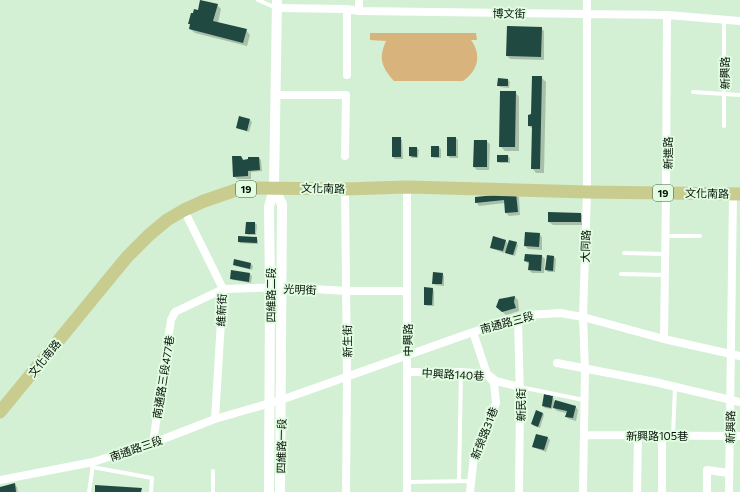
<svg xmlns="http://www.w3.org/2000/svg" width="740" height="492" font-family="Commissioner,'Noto Sans TC',sans-serif">
	<style>
		.green { fill: #d9b37c }
		.shadow { fill: #0003 }
		.building { fill: #204942 }
		.lines { fill: none; stroke-linecap: round; stroke-linejoin: round }
		.service { stroke: #fff; stroke-width: 4 }
		.minor { stroke: #fff; stroke-width: 8 }
		.tertiary { stroke: #fff; stroke-width: 10 }
		.primary { stroke: #c9cc8f; stroke-width: 13 }
		.labels { text-anchor: middle; dominant-baseline: central; stroke-width: 4; stroke-linejoin: round; paint-order: stroke }
		.shield { fill: #e0fde1; stroke: #475648; stroke-width: 1 }
		.shield-label { font-size: 10px; font-weight: bold; fill: #060e06 }
		.street-label { font-size: 11px; fill: #060e06; stroke: #e0fde1 }
	</style>
	<rect width="100%" height="100%" fill="#d3efd4"/>
	<path class="green" d="M370 33H476L477 40H471C482 55 478 71 463 81H394C382 67 378 59 386 41L370 40Z"/>
	<path class="shadow" d="M217 5 221 9 218 23 246 30 250 35 247 46 195 33 190 29 191 26 189 23 199 11Z
		M541 28 544 31V60L510 59 507 56Z
		M541 77 546 82 544 173H536L532 168 533 129 529 126Z
		M508 80 510 82 509 88 500 87 498 85Z
		M515 92 519 97V151H505L500 146Z
		M250 120 252 122 249 132 239 129 237 128Z
		M400 138 402 140 403 159H395L393 157Z
		M456 138 458 140V158H450L448 156Z
		M486 141 490 144 489 170H477L474 167Z
		M439 147 441 149V158H434L432 156Z
		M417 148 419 150 418 158H412L410 156Z
		M508 156 510 158V163H500L498 162Z
		M241 157 244 160H247L259 158 261 160 262 171 251 172V179H237L234 176Z
		M516 194 519 197 520 215 509 216 506 213 505 203 479 206 476 202Z
		M581 214 584 217V225H553L549 222Z
		M247 223H255L257 225 256 235H248L246 233Z
		M539 234 542 237V250L528 249 525 246Z
		M256 238 258 240V244L240 243 239 241Z
		M505 240 508 244 516 243 518 245 515 256 508 254 505 251 504 253 493 249 491 247Z
		M526 255 542 256 545 259 544 273H532L529 270V264L525 261Z
		M554 257 556 259 555 272H548L546 270Z
		M235 260 251 264 253 266 252 270 236 266 234 264Z
		M250 274 252 276 251 283 233 280 231 278Z
		M442 274 444 276V286L435 285 433 283Z
		M432 289 434 291V306H427L425 304Z
		M515 297 518 300 519 311 506 315 497 307Z
		M552 397 554 399V401L575 406 578 410 576 421 569 419 566 416 567 413 557 411 553 407 552 409 545 408 543 406Z
		M543 413 544 415 540 428 534 426 532 424Z
		M537 435 548 438 550 440 546 452 535 448 533 447Z
		M14 484 17 487 18 492H0V488Z"/>
	<path class="building" d="M200 0 218 4 213 21 247 29 243 43 189 29 190 24H188L191 13H193L194 9 198 10Z
		M507 26 542 27 541 57 506 56Z
		M532 76H542L540 169H531L532 126H528V115L531 114Z
		M498 78 508 79V86H497Z
		M500 91H516L515 147H499Z
		M239 116 250 119 247 131 236 128Z
		M392 137H401V157H392Z
		M447 137H456V156H447Z
		M474 140H487V167H473Z
		M431 146H439V157H431Z
		M409 147H417V157L409 156Z
		M497 155H508V162H497Z
		M232 156H241L243 160 248 159V157H259L260 170 248 171V176L233 177Z
		M516 193 518 212 505 213 504 200 475 203V197Z
		M548 212 581 213V222H548Z
		M246 222H255V234H245Z
		M525 232 540 233 539 247 524 246Z
		M238 236 257 237V243L238 242Z
		M493 236 506 240 503 251 490 248Z
		M509 240 517 242 513 255 505 253Z
		M525 254 542 255 541 271 528 270 529 262 524 261Z
		M547 255 554 256 553 271 545 270Z
		M234 259 251 263 250 269 233 265Z
		M231 270 250 273 249 282 230 279Z
		M433 272 443 273 442 284H432Z
		M424 287 433 288 432 305H424Z
		M515 296 514 302 516 308 502 312 496 307 499 299Z
		M544 394 553 396 551 408 542 406Z
		M555 400 576 406 573 418 565 417 567 411 553 408Z
		M536 410 543 413 538 427 531 424Z
		M536 434 548 437 544 450 532 447Z
		M15 483 16 492H0V487Z
		M95 485 142 488 141 492H95Z"/>
	<g class="lines">
		<path class="service" d="M258 0 276 8
			M693 92 740 95
			M724 126V20
			M666 236H700
			M624 253 665 254
			M621 274 665 275
			M520 387 584 400
			M673 435 675 387
			M92 467 152 478 151 492
			M459 481 461 372
			M407 482 471 481
			M89 492 93 465
			M213 492V471"/>
		<path class="minor" d="M359 0V11
			M277 8 347 9 359 11 667 15 740 21
			M347 75V9
			M276 95H346L345 156
			M345 189 347 376 346 492
			M184 210 223 289 215 419
			M518 318 520 400 519 492
			M664 339 666 193 667 15
			M557 363 655 382 740 402
			M407 372H461L487 374 496 381 520 387
			M584 435 740 436
			M662 435V492
			M153 443 171 320 175 312 223 289 282 287 346 291H407
			M0 480 93 462 153 443 215 419 281 400 473 332 528 315 560 313 583 317 664 339 740 356
			M407 492V187
			M470 492 474 456 496 403 494 383 487 374 473 332
			M583 492 585 370 583 317 587 192V0
			M637 492 638 435
			M707 492V470L729 473
			M729 492 733 193"/>
		<path class="tertiary" d="M274 188 282 204 280 492
			M269 492 270 288 269 207 274 188 277 0"/>
		<path class="primary" d="M0 412 127 257 149 235 167 220 184 210 204 201 236 190 252 188 345 189 407 187 587 192 740 194"/>
	</g>
	<g class="labels">
		<g class="shield">
			<rect x="236" y="181" width="20" height="16" rx="3"/>
			<rect x="653" y="185" width="20" height="16" rx="3"/>
		</g>
		<g class="shield-label">
			<text x="246" y="189">19</text>
			<text x="663" y="193">19</text>
		</g>
		<g class="street-label">
			<text transform="translate(509 13) rotate(1)">博文街</text>
			<text transform="translate(724 73) rotate(-90)">新興路</text>
			<text transform="translate(667 153) rotate(-90)">新進路</text>
			<text transform="translate(323 188) rotate(1)">文化南路</text>
			<text transform="translate(707 193) rotate(1)">文化南路</text>
			<text transform="translate(585 246) rotate(-88)">大同路</text>
			<text transform="translate(300 289) rotate(3)">光明街</text>
			<text transform="translate(270 295) rotate(-90)">四維路二段</text>
			<text transform="translate(221 310) rotate(-87)">維新街</text>
			<text transform="translate(507 322) rotate(-15)">南通路三段</text>
			<text transform="translate(407 340) rotate(-90)">中興路</text>
			<text transform="translate(347 341) rotate(-91)">新生街</text>
			<text transform="translate(44 358) rotate(-51)">文化南路</text>
			<text transform="translate(453 374) rotate(3)">中興路140巷</text>
			<text transform="translate(163 377) rotate(-81)">南通路三段477巷</text>
			<text transform="translate(520 405) rotate(-90)">新民街</text>
			<text transform="translate(730 427) rotate(-89)">新興路</text>
			<text transform="translate(484 433) rotate(-69)">新榮路31巷</text>
			<text x="657" y="435">新興路105巷</text>
			<text transform="translate(281 446) rotate(-89)">四維路一段</text>
			<text transform="translate(136 448) rotate(-19)">南通路三段</text>
		</g>
	</g>
</svg>
